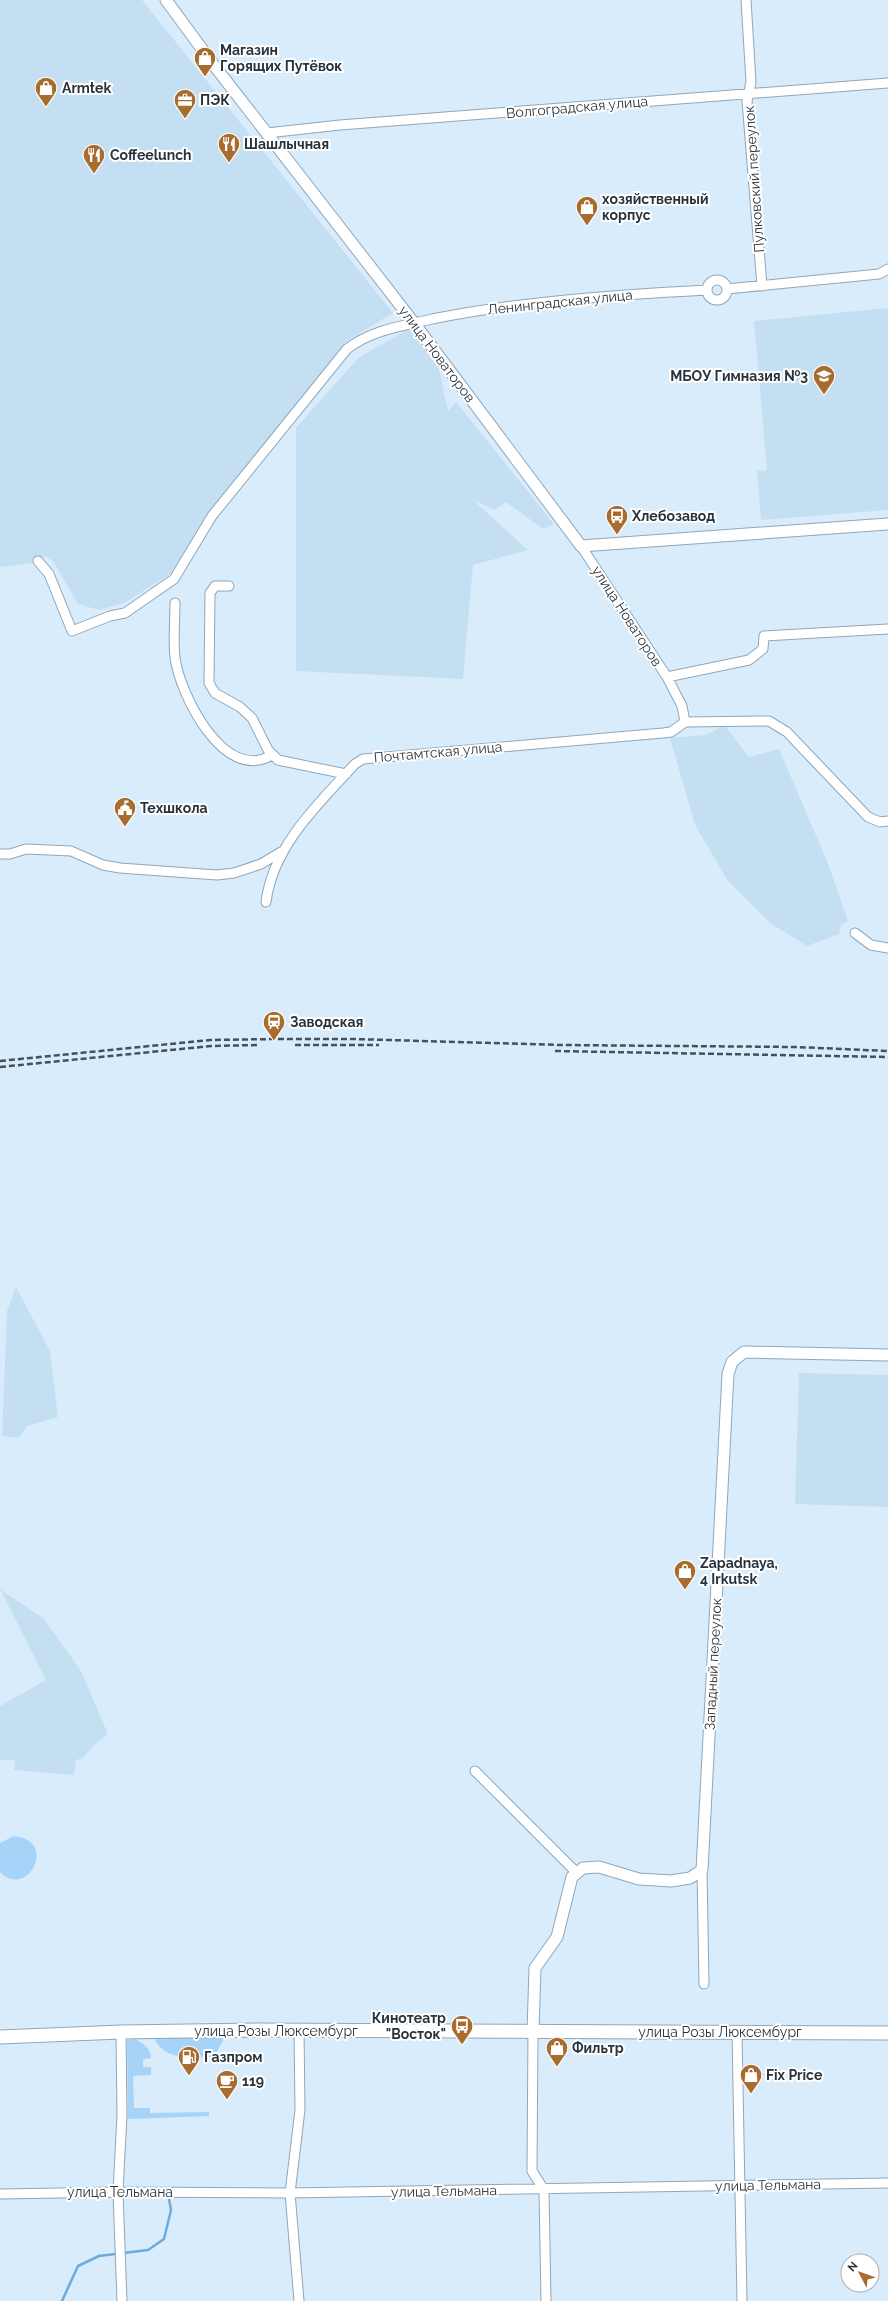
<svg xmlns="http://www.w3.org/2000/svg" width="888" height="2301" font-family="Raleway,sans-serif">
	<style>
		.built { fill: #c5dff2 }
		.green { fill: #a6d3f7 }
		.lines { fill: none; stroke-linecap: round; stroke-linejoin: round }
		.stream { stroke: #6eabdb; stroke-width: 2.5 }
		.minor-casing { stroke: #8fa7ba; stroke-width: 11 }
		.tertiary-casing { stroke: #8fa7ba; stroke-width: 13 }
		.secondary-casing { stroke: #8fa7ba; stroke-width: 15 }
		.minor { stroke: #fff; stroke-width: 9 }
		.tertiary { stroke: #fff; stroke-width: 11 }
		.secondary { stroke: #fff; stroke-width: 13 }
		.rail { stroke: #45515a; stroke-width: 2.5; stroke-dasharray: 6 3; stroke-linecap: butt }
		.labels { text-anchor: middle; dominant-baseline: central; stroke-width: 4; stroke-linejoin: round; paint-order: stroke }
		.poi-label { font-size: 14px; font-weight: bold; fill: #29333b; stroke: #fff; text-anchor: start }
		.street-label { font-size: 14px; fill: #29333b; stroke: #fff }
	</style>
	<rect width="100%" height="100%" fill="#d8ecfc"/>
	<path class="built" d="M0 0H142L393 313 348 340 212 510 170 574 124 603 99 610 78 604 53 561 45 556 33 563 0 567Z
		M888 308V510L761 520 757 471 767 470 754 321Z
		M407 330 411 331 439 369 448 411 456 402 554 524 543 529 506 502 495 510 473 500 528 550 473 565 463 679 296 671V428L358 358Z
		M724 725 749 757 779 749 827 861 848 921 841 925 839 934 807 946 770 923 728 881 695 825 670 738 707 735Z
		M16 1287 50 1351 58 1417 27 1426 19 1438 2 1436 7 1311Z
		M799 1373 888 1375V1507L795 1504Z
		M0 1589 44 1619 81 1671 108 1734 93 1746 83 1758 76 1760 74 1775 14 1770 15 1760H0V1706L46 1680Z"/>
	<path class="green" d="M14 1836C60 1841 26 1900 0 1872V1843Z
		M225 2037 214 2057C191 2057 166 2062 154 2038Z
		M136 2039C144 2045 151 2048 151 2058L143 2059V2067H151V2075L133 2076 134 2108H150V2113L209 2112V2116L128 2119 127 2040Z"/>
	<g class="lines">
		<path class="stream" d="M62 2301 78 2266 99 2256 148 2250 164 2239 171 2210 169 2199"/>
		<g class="minor-casing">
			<path id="minor" d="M746 0 751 82 747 101 762 286
				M267 133 340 125 888 83
				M707 290a10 10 0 1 1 20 0a10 10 0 1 1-20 0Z
				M727 289 879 274 888 269
				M581 546 667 677 682 706 685 722
				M38 561 49 574 72 631 110 616 125 613 174 579 212 516 347 349C371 330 402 326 432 319 522 301 615 295 707 290
				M229 586H215L210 593 209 683 215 693 240 707 252 718 268 750 278 760 346 774
				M175 603C175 621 173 640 175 658 180 694 224 784 272 755
				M667 677 749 660 763 649 764 636 888 629
				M685 722 769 721 787 732 868 817 880 822 888 821
				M0 854H10L26 849 71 851 103 865 120 868 217 875 234 873 261 864 281 852
				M266 902C273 846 318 804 355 764L363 759 663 733 671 732 685 722
				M855 933 871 945 888 948
				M475 1771 577 1873
				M702 1870 704 1984
				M299 2030 300 2110 290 2193 299 2301
				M533 2031 532 2171 544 2190 546 2301
				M121 2032 122 2115 118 2192 122 2301
				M737 2032 742 2301
				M0 2194 118 2192 290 2193 888 2183"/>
		</g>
		<g class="tertiary-casing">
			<path id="tertiary" d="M166 0 213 64 414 323 581 546 888 524
				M533 2031 535 1968 557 1937 572 1877 583 1868 599 1867 639 1879 671 1881 690 1878 702 1870 728 1374 732 1362 744 1352 888 1355"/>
		</g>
		<g class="secondary-casing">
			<path id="secondary" d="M0 2037 121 2032 257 2030 888 2033"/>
		</g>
		<use href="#minor" class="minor"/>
		<use href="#tertiary" class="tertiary"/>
		<use href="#secondary" class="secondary"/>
		<path class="rail" d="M295 1045H379
			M555 1051 888 1057
			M0 1061 210 1040 274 1039H354L561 1045 796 1047 888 1051
			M0 1067 211 1046 259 1045"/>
	</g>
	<defs>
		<g id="shop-pin" transform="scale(1.15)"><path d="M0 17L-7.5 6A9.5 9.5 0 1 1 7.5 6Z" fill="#a86c2f" stroke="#fff"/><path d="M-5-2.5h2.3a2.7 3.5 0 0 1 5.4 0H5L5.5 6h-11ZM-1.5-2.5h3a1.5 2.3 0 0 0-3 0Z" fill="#fff"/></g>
		<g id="office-pin" transform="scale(1.15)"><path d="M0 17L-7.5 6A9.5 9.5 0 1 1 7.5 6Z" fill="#a86c2f" stroke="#fff"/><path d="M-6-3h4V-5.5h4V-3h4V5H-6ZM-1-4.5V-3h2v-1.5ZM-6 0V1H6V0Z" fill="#fff"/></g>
		<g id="restaurant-pin" transform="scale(1.15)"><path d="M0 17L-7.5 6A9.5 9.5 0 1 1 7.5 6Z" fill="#a86c2f" stroke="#fff"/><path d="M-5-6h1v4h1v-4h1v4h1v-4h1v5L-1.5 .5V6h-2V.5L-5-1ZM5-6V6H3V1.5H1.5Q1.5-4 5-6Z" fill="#fff"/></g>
		<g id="school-pin" transform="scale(1.15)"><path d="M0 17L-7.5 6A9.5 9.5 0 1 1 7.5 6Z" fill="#a86c2f" stroke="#fff"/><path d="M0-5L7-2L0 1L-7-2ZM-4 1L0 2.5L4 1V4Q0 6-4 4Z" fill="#fff"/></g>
		<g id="bus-pin" transform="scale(1.15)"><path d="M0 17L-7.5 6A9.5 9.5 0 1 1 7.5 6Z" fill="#a86c2f" stroke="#fff"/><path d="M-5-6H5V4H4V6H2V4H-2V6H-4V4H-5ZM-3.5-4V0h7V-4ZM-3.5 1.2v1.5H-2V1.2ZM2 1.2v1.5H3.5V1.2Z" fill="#fff"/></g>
		<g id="civic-pin" transform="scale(1.15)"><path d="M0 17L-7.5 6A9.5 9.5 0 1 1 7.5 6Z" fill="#a86c2f" stroke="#fff"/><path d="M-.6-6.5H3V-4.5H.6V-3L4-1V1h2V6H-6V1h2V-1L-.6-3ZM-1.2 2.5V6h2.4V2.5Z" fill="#fff"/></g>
		<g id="station-pin" transform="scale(1.15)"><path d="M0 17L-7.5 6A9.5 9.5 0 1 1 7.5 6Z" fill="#a86c2f" stroke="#fff"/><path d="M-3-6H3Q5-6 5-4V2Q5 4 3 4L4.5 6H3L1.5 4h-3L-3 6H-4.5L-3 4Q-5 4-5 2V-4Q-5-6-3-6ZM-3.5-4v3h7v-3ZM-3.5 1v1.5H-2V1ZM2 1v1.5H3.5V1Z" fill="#fff"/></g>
		<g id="fuel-pin" transform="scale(1.15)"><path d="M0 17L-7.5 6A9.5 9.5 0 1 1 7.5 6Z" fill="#a86c2f" stroke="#fff"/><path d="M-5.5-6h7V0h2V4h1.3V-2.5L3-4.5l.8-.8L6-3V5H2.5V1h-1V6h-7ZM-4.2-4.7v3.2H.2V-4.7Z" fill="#fff"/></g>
		<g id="cafe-pin" transform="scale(1.15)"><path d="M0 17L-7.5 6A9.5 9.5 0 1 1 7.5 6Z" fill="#a86c2f" stroke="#fff"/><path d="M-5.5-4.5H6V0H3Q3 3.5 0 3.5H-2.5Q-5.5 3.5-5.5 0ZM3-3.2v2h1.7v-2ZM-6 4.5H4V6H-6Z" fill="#fff"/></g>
	</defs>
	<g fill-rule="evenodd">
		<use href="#shop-pin" x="205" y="58"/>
		<use href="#shop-pin" x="46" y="88"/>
		<use href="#office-pin" x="185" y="100"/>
		<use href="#restaurant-pin" x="229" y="144"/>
		<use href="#restaurant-pin" x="94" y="155"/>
		<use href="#shop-pin" x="587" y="207"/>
		<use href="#school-pin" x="824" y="376"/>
		<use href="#bus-pin" x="617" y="516"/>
		<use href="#civic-pin" x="125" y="808"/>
		<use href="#station-pin" x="274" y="1022"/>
		<use href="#shop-pin" x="685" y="1571"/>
		<use href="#bus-pin" x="462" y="2026"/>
		<use href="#shop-pin" x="557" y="2048"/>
		<use href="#fuel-pin" x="189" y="2057"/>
		<use href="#shop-pin" x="751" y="2075"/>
		<use href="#cafe-pin" x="227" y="2081"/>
	</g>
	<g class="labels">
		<g class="poi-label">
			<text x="220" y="50">Магазин<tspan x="220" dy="16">Горящих Путёвок</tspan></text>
			<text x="62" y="88">Armtek</text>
			<text x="200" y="100">ПЭК</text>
			<text x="244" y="144">Шашлычная</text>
			<text x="110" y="155">Coffeelunch</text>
			<text x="602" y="199">хозяйственный<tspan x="602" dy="16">корпус</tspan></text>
			<text x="808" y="376" text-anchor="end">МБОУ Гимназия №3</text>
			<text x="632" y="516">Хлебозавод</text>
			<text x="140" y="808">Техшкола</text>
			<text x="290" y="1022">Заводская</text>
			<text x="700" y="1563">Zapadnaya,<tspan x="700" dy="16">4 Irkutsk</tspan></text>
			<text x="446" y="2018" text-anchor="end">Кинотеатр<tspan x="446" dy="16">"Восток"</tspan></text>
			<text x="572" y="2048">Фильтр</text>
			<text x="204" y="2057">Газпром</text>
			<text x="766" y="2075">Fix Price</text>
			<text x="242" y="2081">119</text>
		</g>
		<g class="street-label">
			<text transform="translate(577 107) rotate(-5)">Волгоградская улица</text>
			<text transform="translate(754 179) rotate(-94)">Пулковский переулок</text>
			<text transform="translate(560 302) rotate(-6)">Ленинградская улица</text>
			<text transform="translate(437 354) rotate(53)">улица Новаторов</text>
			<text transform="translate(627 616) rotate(57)">улица Новаторов</text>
			<text transform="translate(438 752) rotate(-5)">Почтамтская улица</text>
			<text transform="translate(713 1664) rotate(-87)">Западный переулок</text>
			<text x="276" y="2031">улица Розы Люксембург</text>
			<text x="720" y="2032">улица Розы Люксембург</text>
			<text transform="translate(768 2185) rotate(-1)">улица Тельмана</text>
			<text transform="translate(444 2191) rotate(-1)">улица Тельмана</text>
			<text x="120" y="2192">улица Тельмана</text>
		</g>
	</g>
	<g transform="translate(860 2273) rotate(311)"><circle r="19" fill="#ffffff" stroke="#a9adb1"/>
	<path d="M0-3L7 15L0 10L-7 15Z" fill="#a86c2f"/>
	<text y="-6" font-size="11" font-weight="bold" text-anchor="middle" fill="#29333b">N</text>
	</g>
</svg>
